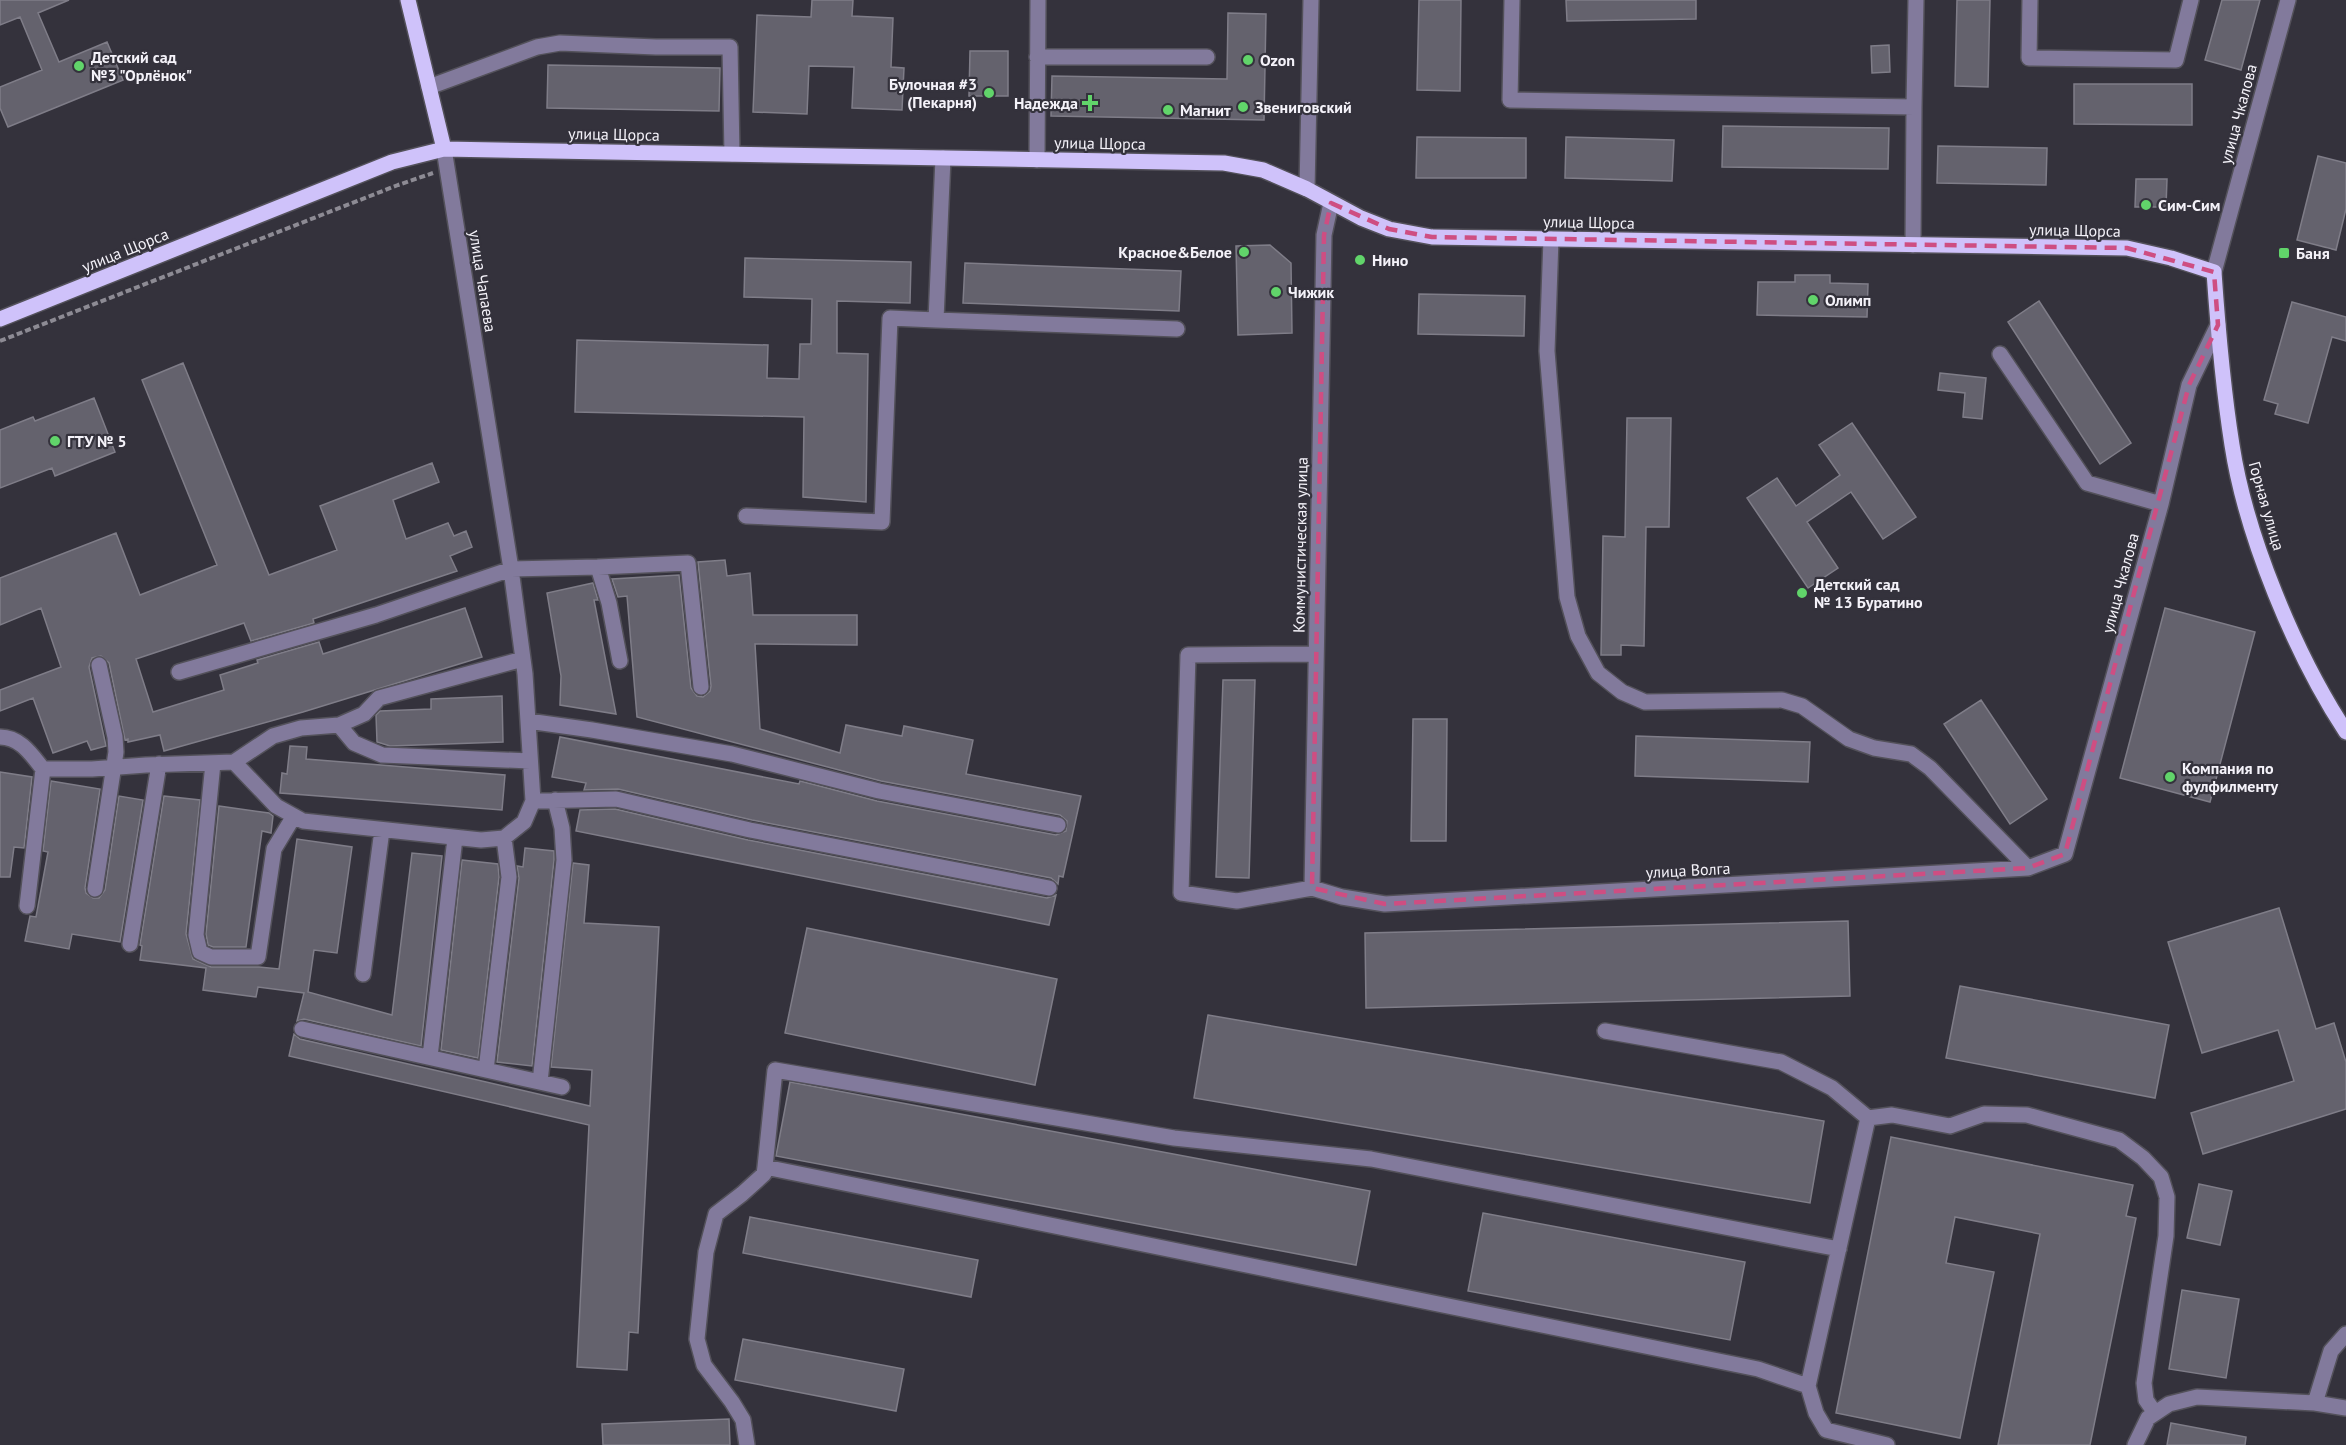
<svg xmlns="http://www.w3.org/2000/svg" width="2346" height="1445" font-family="'PT Sans',sans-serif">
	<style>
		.building { fill: #64626d; stroke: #7f7d88; stroke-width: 1.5 }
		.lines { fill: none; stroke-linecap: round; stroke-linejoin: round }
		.minor-casing { stroke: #53515a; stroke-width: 18 }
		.major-casing { stroke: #53515a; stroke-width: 18 }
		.path { stroke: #8d8b94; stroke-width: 4; stroke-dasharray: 6 3; stroke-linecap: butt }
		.minor { stroke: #827a9c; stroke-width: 15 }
		.major { stroke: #cfc2fa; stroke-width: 15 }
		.marked { fill: none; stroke: #ce4e82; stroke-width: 4.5; stroke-dasharray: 12 8; stroke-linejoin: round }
		.poi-dot { fill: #61d46a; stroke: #34323c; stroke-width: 2 }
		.labels { text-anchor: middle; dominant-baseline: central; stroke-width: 4.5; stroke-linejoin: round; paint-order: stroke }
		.poi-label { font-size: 16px; font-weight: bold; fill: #f4f2f9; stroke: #34323c; text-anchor: start }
		.street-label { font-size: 16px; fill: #f4f2f9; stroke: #34323c }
	</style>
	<rect width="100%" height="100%" fill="#34323c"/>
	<path class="building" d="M0 0H69L38 13 59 62 107 42 123 80 8 127 0 108V87L42 70 20 17 0 25Z
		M812 0H853L852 16 893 18 891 67 904 68 902 110 852 108 854 67 809 66 807 114 753 112 757 15 811 17Z
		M1419 0H1461L1460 91 1417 90Z
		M1566 0H1696V19L1567 21Z
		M1957 0H1990L1988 87 1955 86Z
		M2222 0H2260L2241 70 2205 60Z
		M1228 13 1266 14 1264 120 1051 116 1052 76 1227 79Z
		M1889 45 1890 72 1872 73 1871 46Z
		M970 51H1008V96H969Z
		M548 65 720 68 719 111 547 108Z
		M2074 84H2192V125L2074 124Z
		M1723 126 1889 128 1888 169 1722 167Z
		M1417 137 1526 138V178H1416Z
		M1566 137 1674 140 1672 181 1565 178Z
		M1938 146 2047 148 2046 185 1937 183Z
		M2318 156 2346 163V209L2336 250 2297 240Z
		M2136 179H2167L2166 207H2135Z
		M1270 245 1291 263 1292 333 1238 335 1236 246Z
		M745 258 911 262 910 303 837 301V353L868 354 866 502 803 497 804 417 575 412 577 340 768 345 767 378 799 379 800 344H811L812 299 744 297Z
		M965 263 1181 271 1179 311 963 303Z
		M1795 275H1830V283L1868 284 1867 317 1757 315 1758 282H1795Z
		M1419 294 1525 296 1524 336 1418 334Z
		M2039 301 2131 443 2100 464 2008 322Z
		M2292 302 2346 317V341L2332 337 2308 423 2275 414 2278 404 2264 400Z
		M183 363 269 575 337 550 320 506 432 463 439 482 393 500 406 539 448 523 454 536 466 531 472 547 450 556 457 571 313 619 314 623 251 641 244 623 136 659 153 712 224 690 220 675 258 663 257 660 319 642 323 654 465 608 482 657 303 712 164 751 160 735 128 742V739L125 740 109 663 101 656 92 658 89 667 106 746 91 750 87 741 53 753 33 698 0 711V690L61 667 41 608 0 625V578L116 533 140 595 217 565 142 380Z
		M1940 373 1986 378 1982 419 1963 417 1965 393 1938 390Z
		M94 398 115 452 55 476 52 468 0 488V430L33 417 35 421Z
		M1627 418H1671L1669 527H1646L1644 646 1621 645V655H1601L1603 536 1625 537Z
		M1852 423 1916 517 1883 539 1851 492 1807 522 1838 568 1808 588 1747 498 1777 478 1796 506 1840 475 1819 445Z
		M725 560 727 576 750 573 753 615H857V645L755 644 760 729 840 753 846 725 902 736 904 726 973 740 966 774 1081 796 1063 877 1059 876 1058 884 1051 878 752 820 618 789 584 790 586 783 552 777 560 737 799 784 800 781 877 801 1056 835 1066 831 1067 821 1060 815 881 781 637 717 627 596 618 597 612 579 679 575 691 688 697 696 703 697 710 691 711 686 698 562Z
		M593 583 598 600H594L616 714 560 705 561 676 547 593Z
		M2165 608 2255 632 2210 802 2120 778Z
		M1223 680H1255L1249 878 1216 877Z
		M502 696 503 742 390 746 377 742 376 715 380 711 431 709V699Z
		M1981 700 2047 799 2010 824 1944 724Z
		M1413 719H1447L1446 841H1411Z
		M1636 736 1810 742 1808 782 1635 776Z
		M290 746 307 747 306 759 505 775 502 810 280 793 282 773 287 774Z
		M0 772 32 777 24 848 14 847 10 877H0Z
		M51 781 100 789 85 888 86 893 93 898H99L105 890 119 796 143 800 120 942 72 934 69 949 25 941 30 916 36 917 48 852 43 851Z
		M164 796 200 800 186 934 193 959 211 967H259L279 969 297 839 352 847 337 953 314 950 308 992 392 1015 412 853 442 856 421 1046 304 1019 297 1021 304 993 258 987 256 997 203 990 206 968 140 960 142 946 140 945Z
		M219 806 269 813 273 816 271 833 262 831 246 947H213L208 945 206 934Z
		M615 809 748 840 1047 898 1056 895 1049 925 576 831 580 810Z
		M525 848 554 851V860L532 1066 497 1062 519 878 517 866 523 867Z
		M462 860 498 864 499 877 478 1058 441 1050Z
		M573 863 589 865 584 923 659 927 638 1333 629 1332 627 1370 577 1367 589 1125 289 1056 294 1034 300 1039 590 1106 592 1070 551 1067Z
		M2279 908 2316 1029 2334 1023 2346 1062V1109L2203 1154 2191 1113 2294 1081 2278 1030 2202 1053 2168 942Z
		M1848 921 1850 996 1366 1008 1365 933Z
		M807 928 1057 979 1035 1085 785 1033Z
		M1960 986 2169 1025 2155 1098 1946 1058Z
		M1208 1015 1824 1121 1810 1203 1194 1098Z
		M790 1082 1370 1191 1356 1265 776 1156Z
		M1891 1137 2133 1185 2126 1216 2136 1218 2090 1445H1998L2040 1234 1955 1217 1946 1263 1994 1272 1960 1438 1836 1413Z
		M2199 1184 2232 1191 2220 1245 2187 1238Z
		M1483 1213 1745 1262 1730 1340 1468 1291Z
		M750 1217 978 1260 971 1297 743 1253Z
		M2182 1290 2239 1299 2226 1378 2169 1369Z
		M743 1339 904 1369 896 1411 735 1380Z
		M729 1419 730 1445H603L602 1424Z
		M2171 1423 2246 1437 2245 1445H2167Z"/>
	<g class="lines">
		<g class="minor-casing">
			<path id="minor" d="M1512 0 1510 100 1914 107 1916 0
				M2030 0 2029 58 2176 60 2191 0
				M1037 57H1207
				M429 87 537 47 560 43 656 47H730L732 154
				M1037 160 1038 0
				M1307 189 1311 0
				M1551 239 1547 351 1567 597 1578 636 1598 673 1622 692 1645 702 1782 700 1802 706 1849 739 1874 748 1911 754 1930 768 2028 868
				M1913 245 1914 107
				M2214 272 2288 0
				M936 320 1177 329
				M2000 354 2087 483 2161 504
				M746 516 882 522 890 318 936 320 943 158
				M598 567 688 563 701 687
				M1316 654 1188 655 1181 893 1237 901 1312 888 1342 897 1385 904 2028 868 2065 854 2161 504 2189 385 2218 325
				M179 672 376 615 511 569 598 567 609 603 620 661
				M528 721 592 730 732 754 879 791 1058 825
				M339 725 354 743 382 755 530 761
				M0 737C20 737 31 754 43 769H92L146 765 234 762 276 806 303 821 481 840 504 838 524 822 533 801 525 674 511 569 444 149
				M234 762 273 736 301 728 339 725 364 714 379 698 523 659
				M213 763 196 935 200 952 211 957H258L274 849 294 816
				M533 801 616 799 750 830 1049 888
				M1312 888 1324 235 1331 203
				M95 889 116 752 115 737 99 665
				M27 906 43 769
				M130 944 159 764
				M363 974 382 830
				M302 1029 562 1087
				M1605 1031 1781 1062 1832 1088 1868 1118
				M430 1057 455 838
				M486 1070 509 877 504 838
				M540 1082 564 860 562 828 555 800
				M765 1167 775 1070 1174 1138 1371 1159 1839 1249
				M1808 1386 1868 1118 1892 1115 1950 1126 1984 1114 2027 1115 2119 1140 2143 1158 2161 1177 2167 1197 2166 1236 2144 1383 2146 1400 2155 1413
				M2315 1403 2346 1408
				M747 1445 743 1420 732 1402 704 1365 697 1339 706 1252 716 1214 742 1194 764 1174 765 1167 1758 1369 1808 1386 1816 1413 1826 1430 1887 1445
				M2135 1445 2148 1418 2169 1404 2197 1397 2315 1403 2331 1351 2346 1334"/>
		</g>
		<g class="major-casing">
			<path id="major" d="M408 0 444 149
				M0 319 392 162 444 149 1224 163 1263 170 1307 189 1361 218 1389 229 1432 237 2127 248 2171 258 2214 272C2218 330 2223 388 2232 445 2246 536 2295 654 2346 732"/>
		</g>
		<path class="path" d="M0 341 398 185 433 173"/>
		<use href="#minor" class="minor"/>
		<use href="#major" class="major"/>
	</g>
	<path class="marked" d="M1331 203 1389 229 1432 237 2127 248 2214 272 2218 325 2189 385 2065 854 2028 868 1385 904 1312 888 1324 235Z"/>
	<g class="poi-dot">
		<circle cx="1248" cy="60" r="6"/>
		<circle cx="79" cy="66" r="6"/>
		<circle cx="989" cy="93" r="6"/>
		<path d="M1087 94h6v6h6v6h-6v6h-6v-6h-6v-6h6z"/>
		<circle cx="1243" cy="107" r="6"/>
		<circle cx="1168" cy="110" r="6"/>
		<circle cx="2146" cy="205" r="6"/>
		<circle cx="1244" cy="252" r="6"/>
		<rect x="2278" y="247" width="12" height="12" rx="3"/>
		<circle cx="1360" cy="260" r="6"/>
		<circle cx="1276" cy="292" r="6"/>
		<circle cx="1813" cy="300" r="6"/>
		<circle cx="55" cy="441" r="6"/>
		<circle cx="1802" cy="593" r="6"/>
		<circle cx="2170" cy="777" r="6"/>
	</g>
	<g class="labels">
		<g class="poi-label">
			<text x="91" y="57">Детский сад<tspan x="91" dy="18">№3 "Орлёнок"</tspan></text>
			<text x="1260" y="60">Ozon</text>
			<text x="977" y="84" text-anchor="end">Булочная #3<tspan x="977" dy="18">(Пекарня)</tspan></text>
			<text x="1078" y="103" text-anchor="end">Надежда</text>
			<text x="1255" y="107">Звениговский</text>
			<text x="1180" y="110">Магнит</text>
			<text x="2158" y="205">Сим-Сим</text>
			<text x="1232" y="252" text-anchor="end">Красное&amp;Белое</text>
			<text x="2296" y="253">Баня</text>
			<text x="1372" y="260">Нино</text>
			<text x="1288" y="292">Чижик</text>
			<text x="1825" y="300">Олимп</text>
			<text x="67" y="441">ГТУ № 5</text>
			<text x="1814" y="584">Детский сад<tspan x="1814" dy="18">№ 13 Буратино</tspan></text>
			<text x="2182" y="768">Компания по<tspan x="2182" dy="18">фулфилменту</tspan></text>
		</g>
		<g class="street-label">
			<text transform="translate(2238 114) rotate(-75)">улица Чкалова</text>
			<text transform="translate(614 134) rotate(1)">улица Щорса</text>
			<text transform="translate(1100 143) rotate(1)">улица Щорса</text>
			<text transform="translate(1589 222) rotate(1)">улица Щорса</text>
			<text transform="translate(2075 230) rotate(1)">улица Щорса</text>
			<text transform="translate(125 250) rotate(-22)">улица Щорса</text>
			<text transform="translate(483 281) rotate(81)">улица Чапаева</text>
			<text transform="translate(2267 506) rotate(74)">Горная улица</text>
			<text transform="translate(1300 545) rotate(-89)">Коммунистическая улица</text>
			<text transform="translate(2120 583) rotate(-75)">улица Чкалова</text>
			<text transform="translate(1688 870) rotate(-3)">улица Волга</text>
		</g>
	</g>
</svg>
